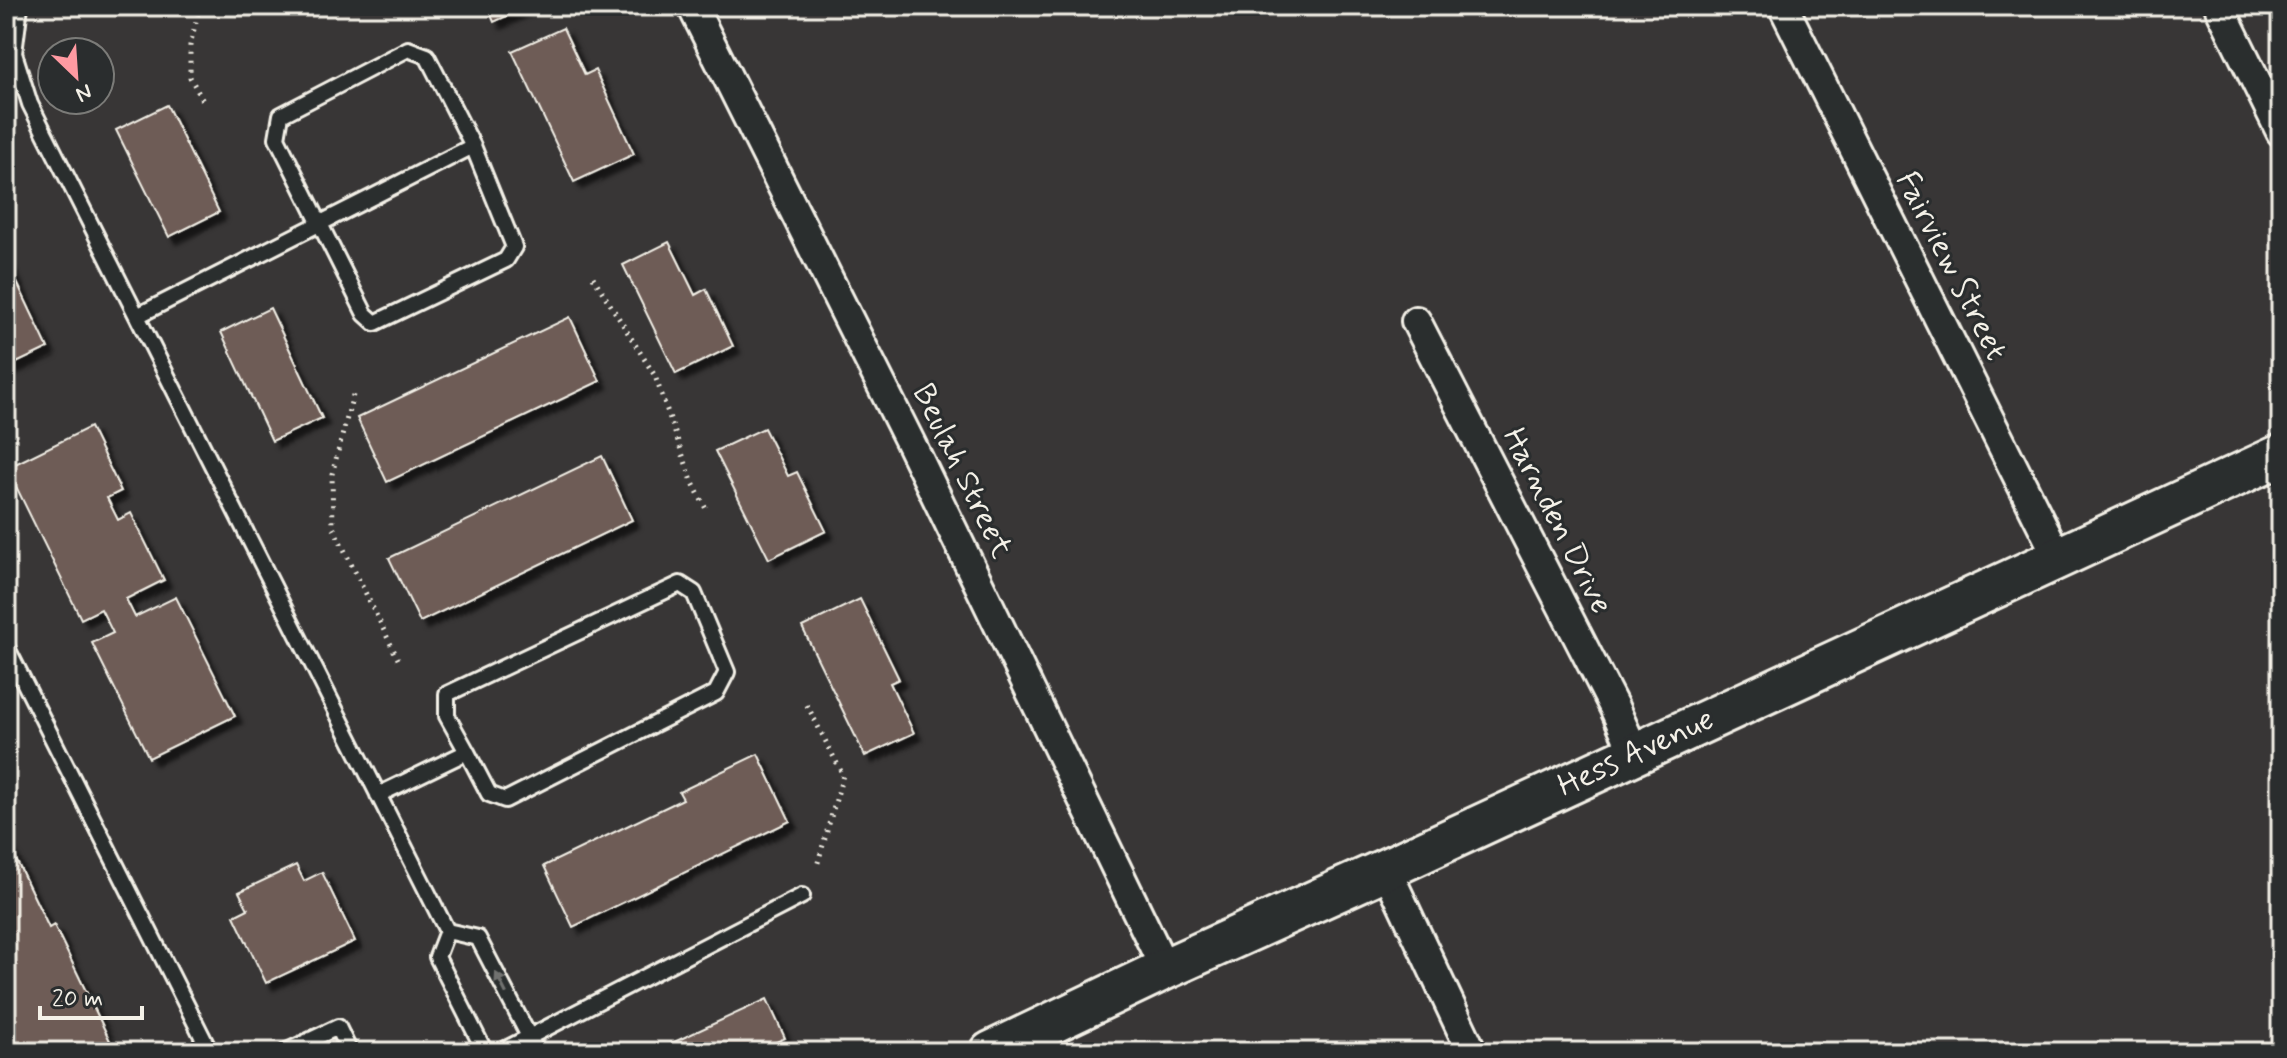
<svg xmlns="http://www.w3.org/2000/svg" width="2287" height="1058" font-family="Mynerve,sans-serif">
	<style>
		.building { fill: #6e5c57; stroke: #f4f1e8; stroke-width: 2; filter: url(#shadow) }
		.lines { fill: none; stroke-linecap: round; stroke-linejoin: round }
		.lane-casing { stroke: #f4f1e8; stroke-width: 20 }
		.street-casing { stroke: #f4f1e8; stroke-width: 34 }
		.secondary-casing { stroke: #f4f1e8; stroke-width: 46 }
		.path { stroke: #f4f1e8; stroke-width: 5; stroke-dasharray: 2 6; stroke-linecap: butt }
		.lane { stroke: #2a2d2e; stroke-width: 14 }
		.street { stroke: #2a2d2e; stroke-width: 28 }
		.secondary { stroke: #2a2d2e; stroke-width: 40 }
		.oneway { fill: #71726f }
		.labels { text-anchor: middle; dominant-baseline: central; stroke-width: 6; stroke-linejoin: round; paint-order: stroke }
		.street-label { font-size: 32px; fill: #f4f1e8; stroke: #2a2d2e }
	</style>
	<defs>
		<filter id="shadow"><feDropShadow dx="7" dy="7" stdDeviation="2" flood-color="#0009"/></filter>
	</defs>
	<rect width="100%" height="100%" fill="#383636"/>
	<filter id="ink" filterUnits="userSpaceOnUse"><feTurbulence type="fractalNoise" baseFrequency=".0125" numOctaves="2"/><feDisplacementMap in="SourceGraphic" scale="16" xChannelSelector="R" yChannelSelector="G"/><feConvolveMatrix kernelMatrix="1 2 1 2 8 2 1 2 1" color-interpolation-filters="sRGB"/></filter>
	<g filter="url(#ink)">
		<path class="building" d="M487 6H528L494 22Z
			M563 28 585 75 595 70 634 154 574 182 512 51Z
			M167 105 219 212 169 237 116 130Z
			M669 242 695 295 706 289 733 346 676 374 623 265Z
			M6 259 48 348 6 368Z
			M270 308 322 418 272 441 221 332Z
			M570 317 600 381 387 482 357 418Z
			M90 427 121 491 107 498 118 520 131 513 164 580 126 599 135 617 176 597 235 716 149 758 92 643 113 633 101 609 81 619 7 468Z
			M764 428 788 476 797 472 826 531 769 559 715 451Z
			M602 456 632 520 420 622 389 558Z
			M860 599 899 679 890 683 914 733 865 756 802 627Z
			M758 754 790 821 573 927 544 866 683 799 679 792Z
			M6 839 49 928 54 925 112 1045 97 1052H7L6 1050Z
			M296 865 304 881 322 872 355 941 266 983 234 916 248 909 239 892Z
			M767 999 785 1038 755 1052H661L659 1049Z"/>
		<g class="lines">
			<g class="lane-casing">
				<path id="lane" d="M20 6 14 53 30 104 447 931 437 957 485 1052
					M408 49 427 56 473 146 514 247 506 260 375 323 365 314 277 138 281 115Z
					M137 316 473 146
					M6 646 210 1052
					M378 795 467 752 489 794 505 800 716 693 727 672 694 593 680 584 447 694V716L467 752
					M447 931 478 938 537 1052
					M285 1052 338 1027 350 1052
					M500 1052 802 896"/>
			</g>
			<g class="street-casing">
				<path id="street" d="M692 6 911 444 1165 969
					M1783 6 2058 557
					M2219 6 2281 132
					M1416 321 1614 707 1635 754
					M1386 869 1472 1052"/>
			</g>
			<g class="secondary-casing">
				<path id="secondary" d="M991 1052 1165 969 1386 869 2281 455"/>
			</g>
			<path class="path" d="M200 6 190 45V77L203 101
				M593 277 655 376 692 481 706 509
				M353 395 332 474 333 527 400 663
				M807 705 843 775 817 866"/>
			<use href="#lane" class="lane"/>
			<use href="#street" class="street"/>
			<use href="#secondary" class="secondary"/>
		</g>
		<defs><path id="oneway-solid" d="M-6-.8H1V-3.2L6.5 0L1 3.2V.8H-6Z" transform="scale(2)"/></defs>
		<use class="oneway" href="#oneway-solid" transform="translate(501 983) rotate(-117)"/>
	</g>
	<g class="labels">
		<g class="street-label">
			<text transform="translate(1951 266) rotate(63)">Fairview Street</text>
			<text transform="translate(962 471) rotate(64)">Beulah Street</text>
			<text transform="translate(1557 521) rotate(63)">Harnden Drive</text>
			<text transform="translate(1636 753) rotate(-25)">Hess Avenue</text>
		</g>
	</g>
	<rect width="2287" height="1058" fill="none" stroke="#2a2d2e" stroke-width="32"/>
	<rect x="16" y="16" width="2255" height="1026" fill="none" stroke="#f4f1e8" stroke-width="3" filter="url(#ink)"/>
	<g transform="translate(76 76) rotate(155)"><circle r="38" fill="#2a2d2e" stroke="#7b7b78" stroke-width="2"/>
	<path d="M0-6L14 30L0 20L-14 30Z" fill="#ff9aa2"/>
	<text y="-12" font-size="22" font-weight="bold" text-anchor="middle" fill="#f4f1e8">N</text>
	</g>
	<path d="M40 1006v12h102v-12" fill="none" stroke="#f4f1e8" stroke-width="4"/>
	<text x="52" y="1006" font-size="24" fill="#f4f1e8" stroke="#2a2d2e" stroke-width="6" paint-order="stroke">20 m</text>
</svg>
